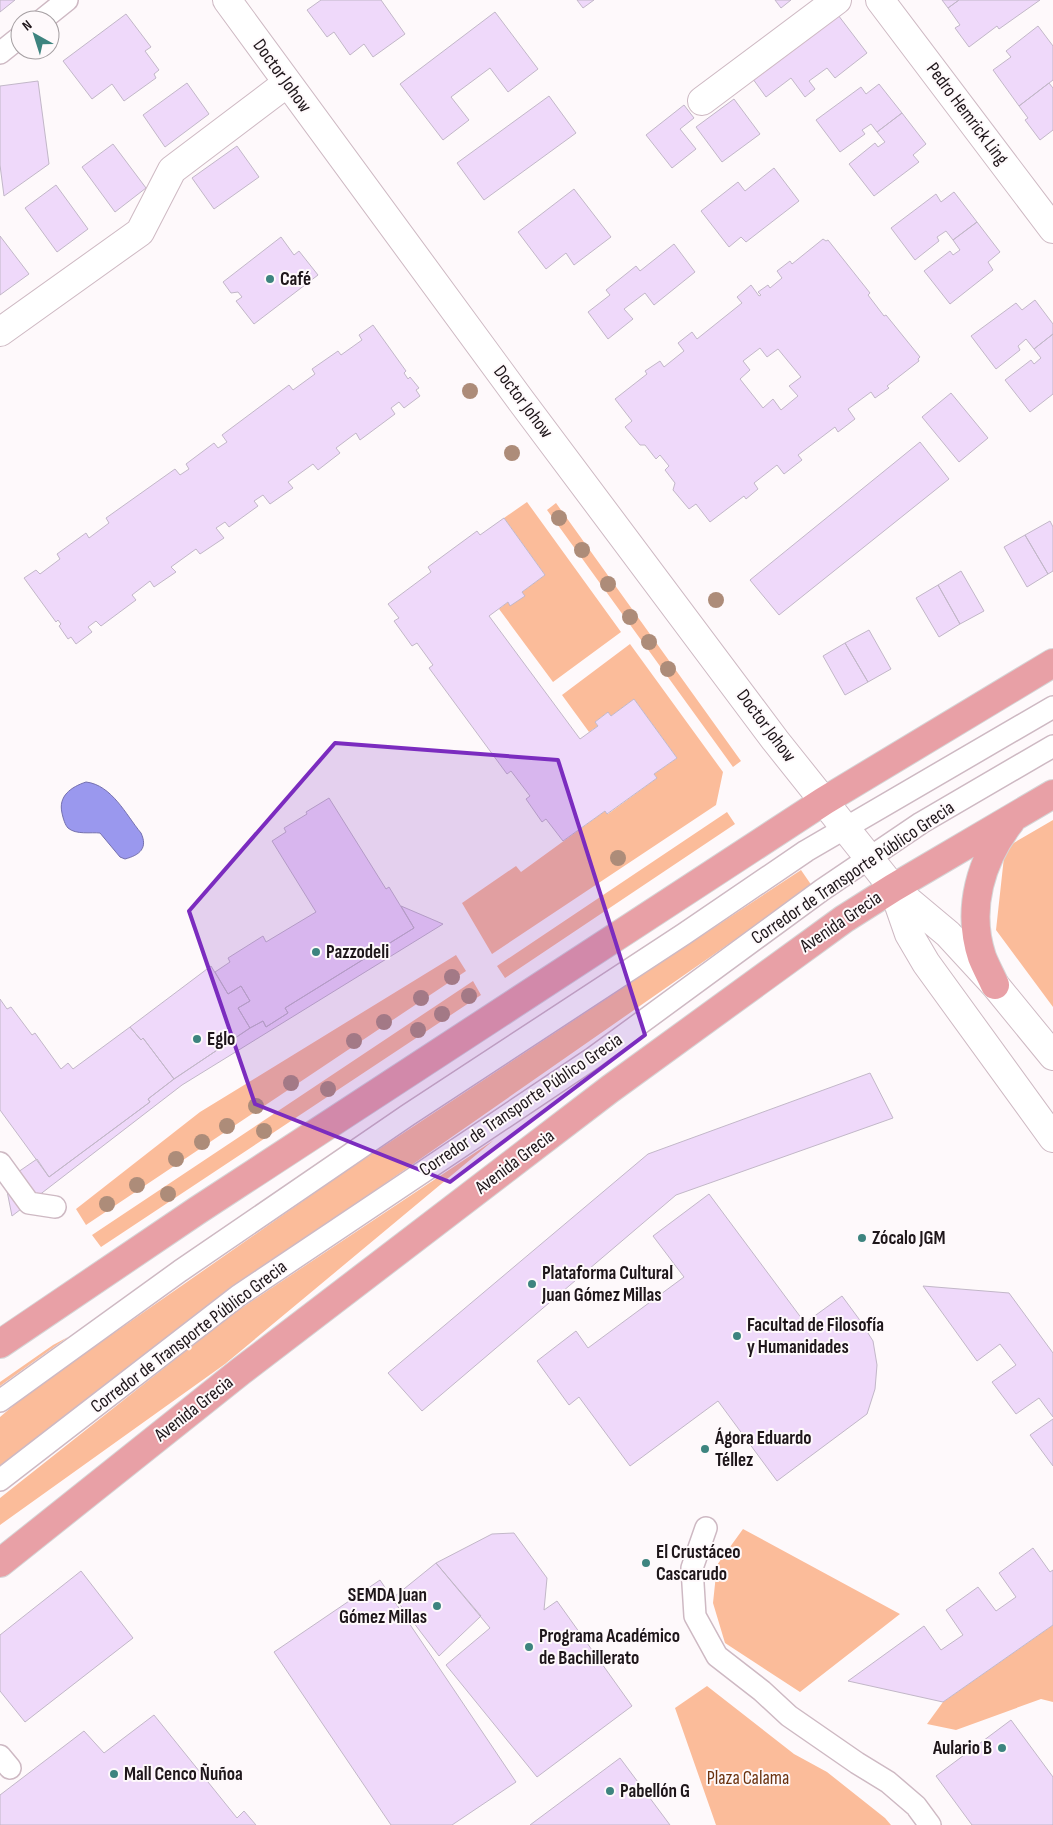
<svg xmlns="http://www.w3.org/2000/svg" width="1053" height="1825" font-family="'Sofia Sans Condensed',sans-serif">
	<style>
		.green { fill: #fbbc9a }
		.water { fill: #9a98ee; stroke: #7571ae }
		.building { fill: #efd9fa; stroke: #c2b7c8; fill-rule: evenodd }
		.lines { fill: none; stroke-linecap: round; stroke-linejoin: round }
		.service-casing { stroke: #ceb9c3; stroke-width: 24 }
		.minor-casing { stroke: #ceb9c3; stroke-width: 30 }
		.tertiary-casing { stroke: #ceb9c3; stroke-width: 30 }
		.primary-casing { stroke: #d6d5d6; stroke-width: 30 }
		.service { stroke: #fff; stroke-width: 21 }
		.minor { stroke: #fff; stroke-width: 28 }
		.tertiary { stroke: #fff; stroke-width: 28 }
		.primary { stroke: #e8a0a6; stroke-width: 28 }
		.tree { fill: #ad8c79 }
		.marked { fill: #7b2cbf; fill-opacity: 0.2; stroke: #7b2cbf; stroke-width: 4; stroke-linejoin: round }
		.poi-dot { fill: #3d847f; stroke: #fef9fb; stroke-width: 2 }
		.labels { text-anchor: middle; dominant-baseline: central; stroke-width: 4; stroke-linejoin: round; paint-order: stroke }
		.street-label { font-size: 19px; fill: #1e161a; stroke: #fef9fb }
		.poi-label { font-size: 19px; font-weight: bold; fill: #1e161a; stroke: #fef9fb; text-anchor: start }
		.park-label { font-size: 19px; fill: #6a320e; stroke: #fef9fb }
	</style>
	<rect width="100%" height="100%" fill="#fef9fb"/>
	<path class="green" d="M527 502 621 632 553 682 499 609 508 602 510 605 522 592 545 575 504 518Z
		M556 503 741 761 733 767 547 510Z
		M630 644 723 772 716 805 492 954 462 903 516 866 521 872 605 811 608 814 657 778 654 774 677 758 634 699 611 716 608 712 595 722 598 726 589 732 562 695Z
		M727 812 735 824 505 978 497 966Z
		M1053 820V1007L996 930 1005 848Z
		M801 870 812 886 314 1233 0 1468V1417L28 1393 343 1173Z
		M456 955 466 971 86 1225 76 1209 200 1112Z
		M473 981 481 995 101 1247 92 1235Z
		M494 1140 225 1364 0 1525V1498L231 1315Z
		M68 1337 0 1386V1382L53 1345Z
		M743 1529 900 1614 800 1692 725 1643 713 1603 717 1565Z
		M1053 1625V1702L1041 1699 956 1730 927 1724 943 1702Z
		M707 1686 794 1754 827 1772 885 1818 891 1825H716L675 1708Z"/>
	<path class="water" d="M86 782C112 785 126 815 141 833 148 848 140 855 125 859L120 857 100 833C91 832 76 835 68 828 65 825 63 818 62 813 58 796 71 787 86 782Z"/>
	<path class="building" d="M0 0H15L0 12Z
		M321 0H381L405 34 373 57 364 44 350 55 334 32 327 37 307 10Z
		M577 0H594L583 8Z
		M775 0H791L781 8Z
		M942 0H959L948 8Z
		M959 0H1040L999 29 997 26 969 47 955 28 960 25 948 8Z
		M835 11 867 53 835 78 827 68 809 81 815 89 805 97 791 78 766 97 750 75Z
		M495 12 538 69 508 92 490 68 451 97 469 120 443 140 400 84Z
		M126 14 151 47 145 51 159 70 154 74 156 78 124 101 112 84 92 99 63 61Z
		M1038 26 1053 46V80L1019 106 993 70 1011 57 1006 51Z
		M38 81 49 164 4 196 0 165V86Z
		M187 83 209 114 165 147 143 115Z
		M1049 83 1053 88V130L1040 140 1025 120 1028 118 1019 106Z
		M879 84 902 113 877 132 871 124 862 130 865 134 840 152 816 120 861 87 866 94Z
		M549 96 576 133 484 200 457 163Z
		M734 99 760 134 722 162 696 127Z
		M684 105 694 118 680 129 696 149 672 168 646 135Z
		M902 113 926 144 913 155 919 162 874 196 849 164 875 143 878 147 885 142 877 132Z
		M113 144 146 188 115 212 82 167Z
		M237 146 259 177 214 209 192 178Z
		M774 168 799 201 746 242 741 237 729 247 701 211 738 182 745 191Z
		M56 185 88 229 57 252 25 208Z
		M574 189 611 237 574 265 566 253 546 269 518 232Z
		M954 192 977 222 953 240 946 231 937 237 939 241 915 260 891 228 936 194 941 202Z
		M977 222 1000 252 988 262 993 270 950 304 924 271 950 251 953 255 960 250 953 240Z
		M0 236 29 274 0 295Z
		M281 237 294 255 299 251 318 275 254 324 236 301 242 297 238 292 231 293 223 282Z
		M823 239 826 241 828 240 870 293 868 295 884 316 886 315 920 357 918 359 919 361 887 386 889 388 875 398 871 392 848 409 855 419 838 432 835 427 798 455 802 460 784 474 777 465 754 483 758 489 746 499 744 496 710 522 696 504 689 509 673 490 675 483 665 470 669 466 660 455 656 459 645 445H640L625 427 632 421 615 399 647 374 645 371 660 361 664 367 684 351 678 343 692 332 697 339 742 303 737 297 751 285 759 296 761 295 758 292 768 285 770 288 782 278 777 271 790 261 792 264ZM760 348 767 357 778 349 801 377 789 386 798 396 781 410 773 399 763 408 740 379 750 370 743 361Z
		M674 244 695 272 654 305 645 293 624 309 633 319 608 339 588 312 610 295 606 290 636 266 640 271Z
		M1035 300 1053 324V334L1034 349 1026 339 1018 346 1020 350 996 369 971 336 1016 303 1022 310Z
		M373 325 406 371 404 373 408 379 410 377 419 388 416 390 420 396 404 408 399 402 391 408 395 414 360 440 356 433 336 448 340 453 318 470 313 464 288 482 293 488 270 504 263 495 254 501 258 506 229 527 225 522 216 528 224 538 200 554 196 549 171 567 176 572 154 587 150 581 132 595 136 600 101 626 96 621 88 627 92 632 76 644 71 637 68 639 59 626 61 624 58 620 56 622 24 578 36 570 40 574 60 559 57 554 86 533 89 538 109 523 106 518 175 469 180 475 189 469 186 464 214 443 218 448 227 442 222 435 289 385 293 390 315 374 312 369 338 351 341 355 362 340 359 335Z
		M1053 334V394L1030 412 1005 380 1031 360 1034 364 1041 358 1034 349Z
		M951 393 988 438 959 462 922 417Z
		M920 442 949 479 779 615 750 580Z
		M504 518 545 575 522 592 525 596 510 606 508 602 489 616 580 739 598 726 595 722 608 712 611 716 634 699 677 758 654 774 657 778 607 814 605 811 563 841 546 819 542 822 526 799 530 796 511 771 507 774 429 668 433 665 417 643 412 646 394 621 399 618 388 604 431 572 428 567 477 531 480 535Z
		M1050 521 1053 527V571L1048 574 1025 535Z
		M1025 535 1048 574 1027 587 1004 547Z
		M961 571 984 611 960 624 938 585Z
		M938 585 960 624 939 637 916 598Z
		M869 630 891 669 868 682 845 643Z
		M845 643 868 682 845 695 823 656Z
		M329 798 386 889 389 887 414 928 285 1008 288 1013 266 1027 263 1021 250 1028 238 1008 250 1001 241 986 228 994 215 972 230 962 228 958 263 936 266 942 316 912 272 841 286 832 284 828 307 814 306 812Z
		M401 906 443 924 182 1085 12 1216 5 1181 37 1159 49 1177 150 1102 148 1099 174 1079 250 1028 263 1021 266 1027 288 1013 285 1008 414 928Z
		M211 966 228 994 241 986 250 1001 238 1008 250 1028 174 1079 143 1038 141 1040 130 1027Z
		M0 999 7 1009 11 1007 32 1035 35 1033 61 1069 68 1063 73 1069 130 1027 141 1040 143 1038 174 1079 148 1099 150 1102 49 1177 0 1110Z
		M870 1073 893 1118 676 1195 422 1411 388 1373 648 1154Z
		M709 1194 805 1323 842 1296 859 1319 873 1341 877 1365 875 1389 867 1414 777 1481 718 1401 630 1466 579 1397 569 1405 537 1361 576 1331 588 1348 684 1277 653 1236Z
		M923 1286 1009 1293 1053 1353V1417L1039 1398 1016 1414 992 1382 1016 1365 1000 1344 977 1361Z
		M1053 1419V1466L1030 1435Z
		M514 1533 547 1578 544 1610 557 1601 632 1706 537 1777 446 1665 490 1628 436 1563 492 1534Z
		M1033 1548 1050 1572 1053 1570V1625L943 1702 848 1681 924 1626 941 1650 963 1635 946 1610 978 1587 996 1611 1016 1597 999 1573Z
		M436 1563 481 1616 439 1656 394 1597Z
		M81 1571 133 1638 25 1722 0 1691V1635Z
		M380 1580 516 1782 452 1825H391L274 1652Z
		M154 1715 237 1818 244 1811 256 1825H0V1795L84 1731 104 1753Z
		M1011 1720 1053 1777V1825H972L936 1776Z
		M620 1758 670 1825H530Z"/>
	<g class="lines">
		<g class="service-casing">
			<path id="service" d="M42 20 67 0
				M0 53 20 37
				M0 1163 29 1203 55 1207
				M0 1401 180 1271 408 1115 684 934 806 851 1053 707
				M0 1480 238 1296 593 1058 822 890 921 823 1053 746
				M706 1528 692 1568 695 1616 717 1656 762 1691 789 1716 857 1763 888 1782 916 1806 930 1825
				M0 1756 10 1768"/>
		</g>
		<g class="minor-casing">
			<path id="minor" d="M880 0 1053 229
				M702 101 837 0
				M0 332 140 232 172 170 287 83"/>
		</g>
		<g class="tertiary-casing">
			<path id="tertiary" d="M227 0 519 398 775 740 893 888 948 934 995 985 1053 1056
				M893 888 909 934 926 963 1053 1138"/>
		</g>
		<g class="primary-casing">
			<path id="primary" d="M995 985C991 976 986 967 982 957 966 909 981 859 1011 821
				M0 1344 198 1210 824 801 1053 663
				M0 1563 241 1371 610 1089 844 919 893 888 1053 794"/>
		</g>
		<use href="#service" class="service"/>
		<use href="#minor" class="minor"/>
		<use href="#tertiary" class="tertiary"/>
		<use href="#primary" class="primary"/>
	</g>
	<g class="tree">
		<circle cx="470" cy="391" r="8"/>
		<circle cx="512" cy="453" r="8"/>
		<circle cx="559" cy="518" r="8"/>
		<circle cx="582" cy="550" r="8"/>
		<circle cx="608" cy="584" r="8"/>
		<circle cx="716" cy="600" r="8"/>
		<circle cx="630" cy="617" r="8"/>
		<circle cx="649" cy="642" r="8"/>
		<circle cx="668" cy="669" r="8"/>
		<circle cx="618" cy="858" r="8"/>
		<circle cx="452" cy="977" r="8"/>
		<circle cx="469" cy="996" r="8"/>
		<circle cx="421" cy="998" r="8"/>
		<circle cx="442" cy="1014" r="8"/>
		<circle cx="384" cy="1022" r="8"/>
		<circle cx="418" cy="1030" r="8"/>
		<circle cx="354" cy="1041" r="8"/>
		<circle cx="291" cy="1083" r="8"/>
		<circle cx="328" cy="1089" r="8"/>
		<circle cx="256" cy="1106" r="8"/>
		<circle cx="227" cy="1126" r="8"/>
		<circle cx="264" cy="1131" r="8"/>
		<circle cx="202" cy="1142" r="8"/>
		<circle cx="176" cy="1159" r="8"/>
		<circle cx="137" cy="1185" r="8"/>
		<circle cx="168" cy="1194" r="8"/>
		<circle cx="107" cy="1204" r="8"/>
	</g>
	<path class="marked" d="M335 743 558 760 645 1035 450 1182 255 1104 189 911Z"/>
	<g class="poi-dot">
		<circle cx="270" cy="279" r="5"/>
		<circle cx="316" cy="952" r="5"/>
		<circle cx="197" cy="1039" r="5"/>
		<circle cx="862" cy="1238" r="5"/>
		<circle cx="532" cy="1284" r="5"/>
		<circle cx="737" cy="1336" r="5"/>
		<circle cx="705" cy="1449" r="5"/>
		<circle cx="646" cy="1563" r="5"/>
		<circle cx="437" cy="1606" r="5"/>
		<circle cx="529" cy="1647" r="5"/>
		<circle cx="1002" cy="1748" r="5"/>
		<circle cx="114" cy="1774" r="5"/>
		<circle cx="610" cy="1791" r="5"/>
	</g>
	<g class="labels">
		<g class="street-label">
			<text transform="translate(282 76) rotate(54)">Doctor Johow</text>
			<text transform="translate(967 114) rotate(53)">Pedro Hemrick Ling</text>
			<text transform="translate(523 402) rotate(53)">Doctor Johow</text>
			<text transform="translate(766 726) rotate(53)">Doctor Johow</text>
			<text transform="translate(853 873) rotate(-34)">Corredor de Transporte Público Grecia</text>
			<text transform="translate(841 922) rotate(-34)">Avenida Grecia</text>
			<text transform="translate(521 1105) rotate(-34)">Corredor de Transporte Público Grecia</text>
			<text transform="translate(515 1162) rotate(-37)">Avenida Grecia</text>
			<text transform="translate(189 1337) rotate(-37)">Corredor de Transporte Público Grecia</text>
			<text transform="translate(194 1409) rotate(-38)">Avenida Grecia</text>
		</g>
		<g class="poi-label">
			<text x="280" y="279">Café</text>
			<text x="326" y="952">Pazzodeli</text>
			<text x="207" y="1039">Eglo</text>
			<text x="872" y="1238">Zócalo JGM</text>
			<text x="542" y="1273">Plataforma Cultural<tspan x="542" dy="22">Juan Gómez Millas</tspan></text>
			<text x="747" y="1325">Facultad de Filosofía<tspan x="747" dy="22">y Humanidades</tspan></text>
			<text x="715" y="1438">Ágora Eduardo<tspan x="715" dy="22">Téllez</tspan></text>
			<text x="656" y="1552">El Crustáceo<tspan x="656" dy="22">Cascarudo</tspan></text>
			<text x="427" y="1595" text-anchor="end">SEMDA Juan<tspan x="427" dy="22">Gómez Millas</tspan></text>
			<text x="539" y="1636">Programa Académico<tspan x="539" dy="22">de Bachillerato</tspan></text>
			<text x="992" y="1748" text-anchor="end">Aulario B</text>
			<text x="124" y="1774">Mall Cenco Ñuñoa</text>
			<text x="620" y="1791">Pabellón G</text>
		</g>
		<g class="park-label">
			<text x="748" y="1778">Plaza Calama</text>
		</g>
	</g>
	<g transform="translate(35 35) rotate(321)"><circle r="24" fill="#fef9fb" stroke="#a49ea1"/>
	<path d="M0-4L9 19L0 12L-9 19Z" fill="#3d847f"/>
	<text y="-8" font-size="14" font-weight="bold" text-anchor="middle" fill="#1e161a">N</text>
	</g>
</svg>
